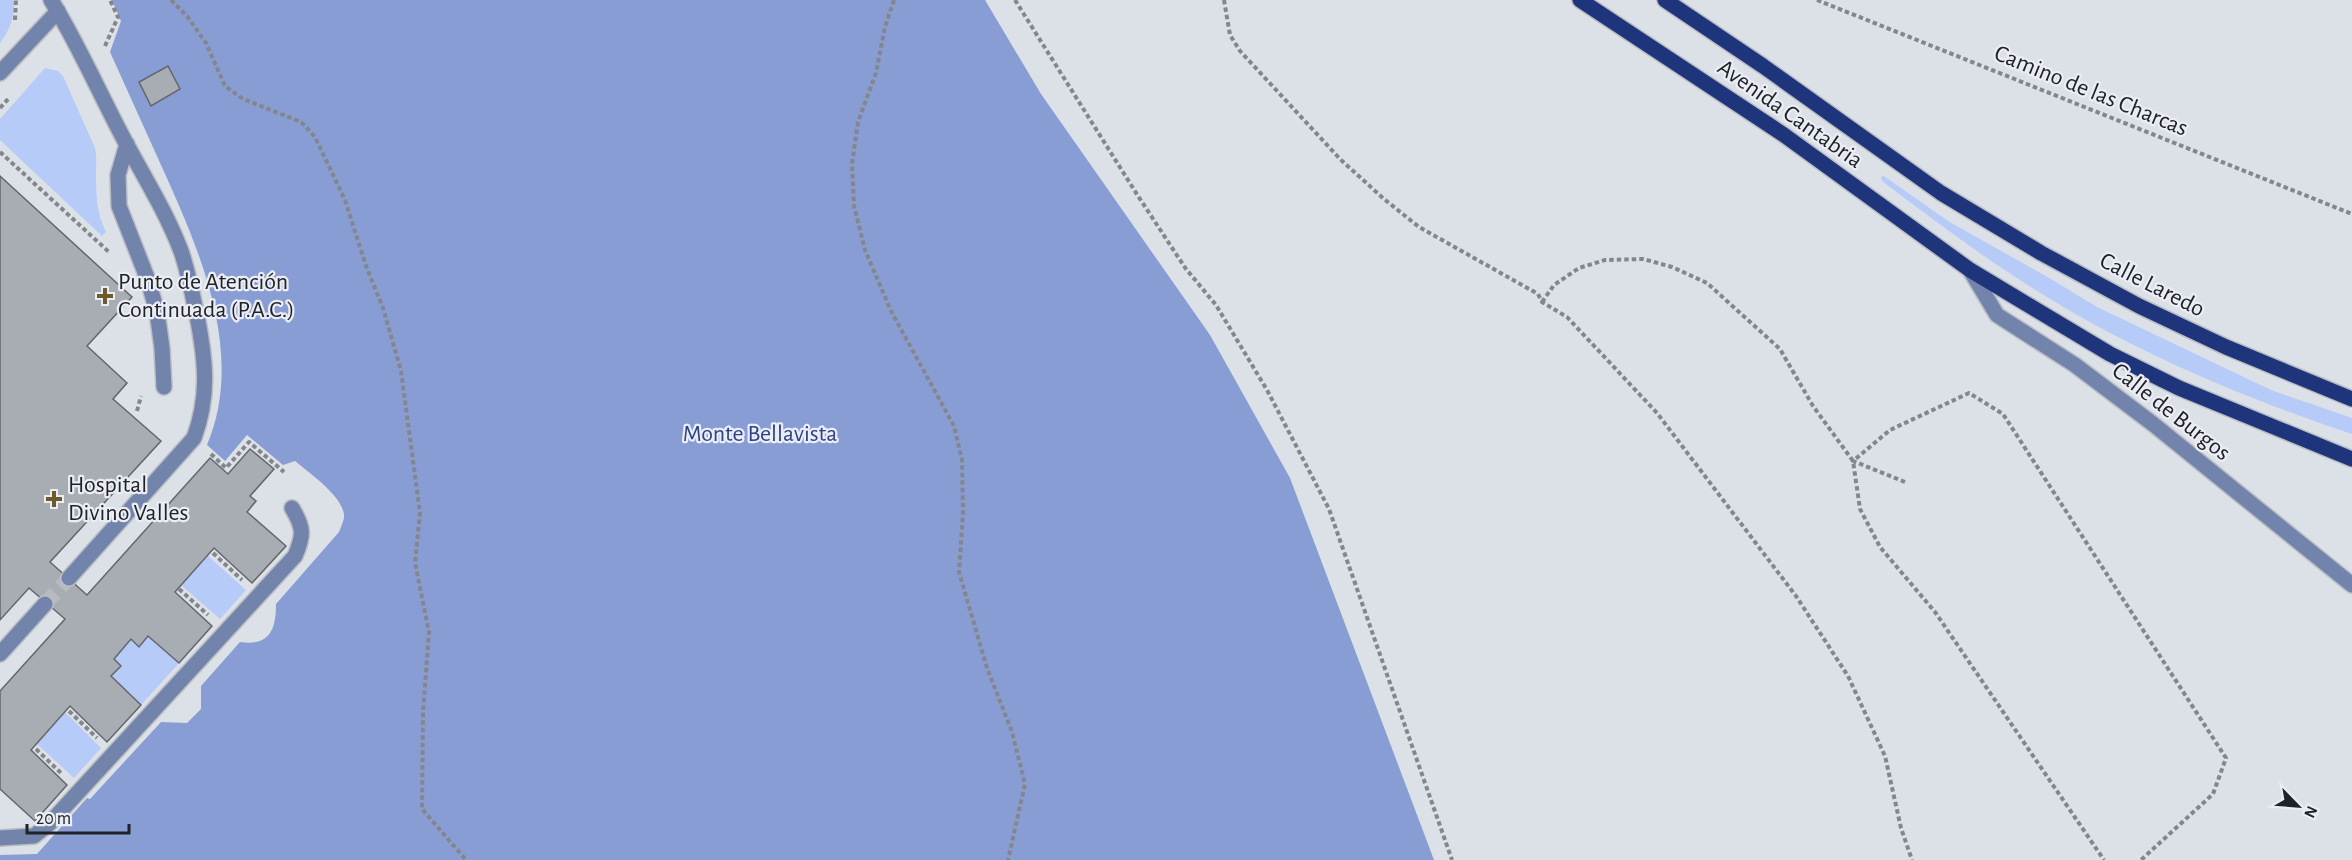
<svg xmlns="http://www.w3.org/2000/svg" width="2352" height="860" font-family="'Alegreya Sans',sans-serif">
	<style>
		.green { fill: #b7cbf9 }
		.forest { fill: #879dd3 }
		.building { fill: #a8acb3; stroke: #63666d; stroke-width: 1.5 }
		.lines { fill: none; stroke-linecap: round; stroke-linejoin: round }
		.minor-tunnel { stroke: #b7bac0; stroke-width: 15; stroke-dasharray: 15 8; stroke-linecap: butt }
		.minor-casing { stroke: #babec4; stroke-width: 18 }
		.major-casing { stroke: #babec4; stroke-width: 18 }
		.path { stroke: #84868c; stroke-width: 4; stroke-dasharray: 4.5 3; stroke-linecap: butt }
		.minor { stroke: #7384ac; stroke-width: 15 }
		.major { stroke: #1f357b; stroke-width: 15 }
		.poi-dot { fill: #6f5b2a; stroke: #eaedf5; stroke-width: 2 }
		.labels { text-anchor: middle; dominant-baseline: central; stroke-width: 4.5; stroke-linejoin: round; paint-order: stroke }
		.street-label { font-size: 24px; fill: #212225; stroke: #eaedf5 }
		.poi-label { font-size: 24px; fill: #212225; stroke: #eaedf5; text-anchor: start }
		.park-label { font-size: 24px; fill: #2c4384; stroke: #eaedf5 }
	</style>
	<rect width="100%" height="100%" fill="#dce0e7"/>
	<path class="green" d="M0 0H14C15 16 10 30 0 43Z
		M45 68 58 71 63 76 95 148C97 157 96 163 96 171 96 193 96 212 106 232L102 236 0 140V119Z
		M1884 176 1948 221 2051 279 2097 307 2271 390 2352 418V434C2244 398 2130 350 2034 289 1981 256 1931 218 1882 181L1881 177Z
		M207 555 246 590 220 619 181 585Z
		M148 636 179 663 141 705 111 676 120 666 114 659 131 639 139 646Z
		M65 712 101 748 74 778 37 744Z"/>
	<path class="forest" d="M112 0H985L1041 94 1210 335 1290 478 1434 860H0V855L37 854 87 798 90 799 161 722 187 723 201 709V686L240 642C269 646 276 631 276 604L339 532C341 527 343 522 344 518 346 498 309 473 295 461L283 465 247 435 225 461 207 445C246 353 199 249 161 165 144 127 127 90 110 52L121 21Z"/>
	<path class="building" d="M168 66 180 89 151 106 139 82Z
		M0 176 132 297 87 346 127 383 113 399 161 441 50 562 87 595 210 458 228 474 250 449 274 469 250 496 256 501 247 512 286 546 252 583 214 548 175 592 212 626 179 663 148 636 139 647 131 639 114 659 121 666 111 676 141 705 107 742 70 706 31 750 67 785 35 821 0 789V691L65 619 29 588 0 620Z"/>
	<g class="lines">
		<path class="minor-tunnel" d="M45 604 69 578"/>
		<g class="minor-casing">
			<path id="minor" d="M51 0C80 47 101 97 127 145 146 180 167 214 181 251 189 274 193 298 198 321 206 364 209 397 194 438L69 578
				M0 73 58 11
				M127 144 118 175 119 206 148 280 157 312 162 348 164 387
				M1970 270 1997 315 2075 365 2153 424 2352 585
				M0 654 45 604
				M0 838 34 836 49 824 295 556C304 535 304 528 292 508"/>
		</g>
		<g class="major-casing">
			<path id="major" d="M1580 0 1784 135 1970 270 2110 354 2179 388 2352 459
				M1665 0 1763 66 1941 193 2041 253 2139 306 2226 347 2352 399"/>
		</g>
		<path class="path" d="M171 0 187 16 206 43 225 86 243 99 301 122 315 137 345 200 366 266 383 308 401 371 420 513 415 563 429 632 423 713 422 809 466 860
			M894 0 885 27 876 73 858 122 852 164 854 206 865 250 891 311 954 426 962 460 963 514 959 572 987 668 1012 732 1025 784 1008 860
			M1015 0 1138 196 1186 269 1216 305 1267 390 1329 509 1452 860
			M1224 0 1230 35 1240 51 1340 159 1384 199 1419 227 1538 294 1542 302 1567 317 1657 413 1796 596 1848 676 1885 756 1901 828 1912 860
			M1817 0 2352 214
			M15 20 16 0
			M105 46 118 17 110 0
			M0 108 10 97
			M0 152 110 253
			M1542 302 1554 285 1579 268 1605 260 1643 259 1672 267 1707 283 1780 349 1813 406 1853 461 1860 509 1880 547 1935 612 2104 860
			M137 411 141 396
			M211 454 226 468 249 442 284 472
			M1905 482 1853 461 1890 430 1969 393 2003 414 2226 758 2213 794 2141 860
			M213 553 242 580
			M179 589 208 615
			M69 711 97 738
			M36 749 63 775"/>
		<use href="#minor" class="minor"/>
		<use href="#major" class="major"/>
	</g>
	<g class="poi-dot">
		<path d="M102 287h6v6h6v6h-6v6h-6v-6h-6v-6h6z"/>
		<path d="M51 490h6v6h6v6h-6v6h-6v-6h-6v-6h6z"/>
	</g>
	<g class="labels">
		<g class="street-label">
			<text transform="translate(2091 91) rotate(22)">Camino de las Charcas</text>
			<text transform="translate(1790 114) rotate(35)">Avenida Cantabria</text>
			<text transform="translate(2152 285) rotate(27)">Calle Laredo</text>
			<text transform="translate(2171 412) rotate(38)">Calle de Burgos</text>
		</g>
		<g class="poi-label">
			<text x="118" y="282">Punto de Atención<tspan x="118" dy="28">Continuada (P.A.C.)</tspan></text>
			<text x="68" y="485">Hospital<tspan x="68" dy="28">Divino Valles</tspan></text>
		</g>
		<g class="park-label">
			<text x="760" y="434">Monte Bellavista</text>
		</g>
	</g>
	<g transform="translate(2298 806) rotate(115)" stroke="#eaedf5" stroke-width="4.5" paint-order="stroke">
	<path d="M0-4.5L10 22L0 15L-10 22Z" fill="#212225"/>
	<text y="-9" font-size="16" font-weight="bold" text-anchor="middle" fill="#212225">N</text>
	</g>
	<path d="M27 824v9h102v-9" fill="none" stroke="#212225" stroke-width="3"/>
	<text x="36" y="824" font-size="18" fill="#212225" stroke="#eaedf5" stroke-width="4.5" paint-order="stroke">20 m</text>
</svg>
